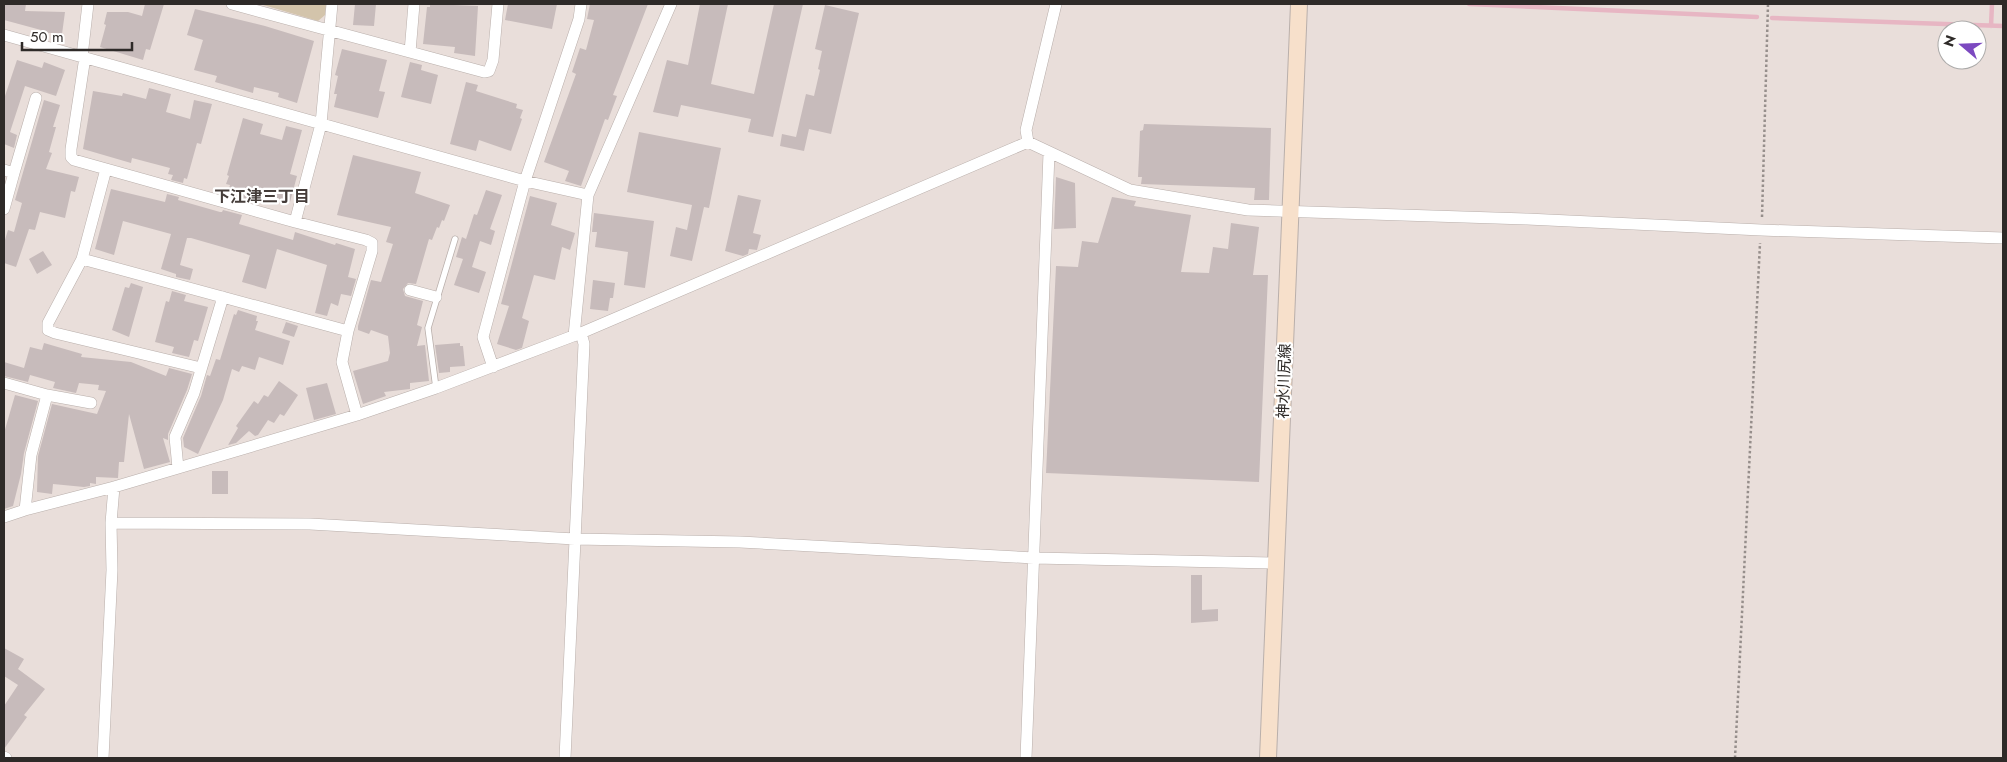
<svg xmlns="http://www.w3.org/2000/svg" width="2007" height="762" font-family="Jost,'Noto Sans JP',sans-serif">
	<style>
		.green { fill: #d3c4ab }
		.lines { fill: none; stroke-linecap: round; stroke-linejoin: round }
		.stream { stroke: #e7b6c3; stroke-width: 4.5 }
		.building { fill: #c7bbbb }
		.service-casing { stroke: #b9afab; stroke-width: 7 }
		.minor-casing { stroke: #b9afab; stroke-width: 12 }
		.secondary-casing { stroke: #b9afab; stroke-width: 18 }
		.path { stroke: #968e8b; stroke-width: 2.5; stroke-dasharray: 2.5 2.5; stroke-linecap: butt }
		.service { stroke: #fff; stroke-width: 5.5 }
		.minor { stroke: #fff; stroke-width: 11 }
		.secondary { stroke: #f7e0cb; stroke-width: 16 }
		.labels { text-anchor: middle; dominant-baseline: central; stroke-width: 4.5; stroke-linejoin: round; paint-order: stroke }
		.street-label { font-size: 15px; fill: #2e2a28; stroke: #fff }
		.neighbourhood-label { font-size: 16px; font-weight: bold; fill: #453d3a; stroke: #fff }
	</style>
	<rect width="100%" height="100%" fill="#e9deda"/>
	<path class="green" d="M260 4H326L325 15 318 21Z"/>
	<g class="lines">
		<path class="stream" d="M1469 4 1757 17
			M1772 18 2003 26
			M1991 26 1992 4"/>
	</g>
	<path class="building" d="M4 4H26L25 11 65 12 62 34 40 32 41 30 4 20Z
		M145 4H164L150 50 146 49 143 60 100 47 106 25 104 24 107 12H128L142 16Z
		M355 4H376L374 26 353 25Z
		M430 4 478 6 475 56 454 53 455 47 423 44 427 7H430Z
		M508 4H557L552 29 505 20Z
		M590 4H648L613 95 617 96 608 120 605 119 581 186 565 181 569 171 544 162 576 74 572 72 580 48 586 50 594 20 587 19Z
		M700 4H728L711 84 754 94 774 4H803L773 137 748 132 751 119 681 105 678 117 653 112 667 60 688 65Z
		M825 5 859 13 831 134 809 129 804 151 780 146 782 134 796 137 806 94 814 96 820 70 818 69 822 51 815 49Z
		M195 9 265 26 314 41 297 103 278 97 279 93 254 87 253 93 215 82 217 76 194 70 203 40 187 35Z
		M342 49 387 60 379 91 385 92 378 118 334 107 337 94H334L338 76 335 75Z
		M17 60 42 68 44 62 65 70 56 96 25 86 10 132 17 135 14 148 4 144V99Z
		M410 62 422 65 421 70 438 75 431 104 401 97Z
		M466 82 478 85 476 91 517 104 516 108 523 110 520 118 522 119 511 151 479 140 476 151 450 144Z
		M149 88 171 94 166 112 190 119 194 100 212 104 201 144 197 143 187 179 184 178 183 183 171 180 173 175 168 174 170 168 132 158 131 163 83 149 93 91 122 96 123 93 146 99Z
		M44 100 60 105 53 127H56L49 152 52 153 46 169 79 177 75 192 71 191 65 218 40 212 35 230 29 229 16 267 4 263V243L8 230 14 232 22 203 15 200Z
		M243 118 263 124 260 134 282 140 286 126 302 130 290 174 297 176 290 202 256 192 253 202 227 195 230 185 226 184 229 176 227 175Z
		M1144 124 1271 128 1269 200H1254L1255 188 1141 184 1142 177H1138L1139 156 1140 131 1143 130Z
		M639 132 721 148 709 208 704 207 692 261 670 256 676 227 687 230 692 205 627 192Z
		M353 155 421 172 415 193 450 205 444 221 442 220 439 228 437 227 432 240 429 239 416 284 408 283 403 289 405 296 423 301 417 325 422 327 417 346 425 345 429 381 410 383V389L384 392 386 396 363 404 353 371 388 361 390 353 388 336 371 330 369 334 358 330V326L371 280 381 282 393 244 386 242 391 227 337 215Z
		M1056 177 1075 183 1076 228 1054 229Z
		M111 189 165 202 167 194 179 197 178 200 220 212H222L223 210 242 215 239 224 293 240 295 232 335 245 336 243 355 249 348 277 356 279 351 296 341 294 338 306 331 303 327 316 315 313 327 265 277 249 266 289 242 282 250 255 191 238H187L180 265 193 269 190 280 176 277V274L161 269 171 234 123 221 114 255 95 249Z
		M486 190 502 195 490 229 495 231 491 245 480 241 472 267 486 272 479 293 454 285 463 259 456 257 462 237 466 239 474 214 477 215Z
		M738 195 761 200 753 233 761 235 757 250 749 249 748 254 743 256 725 251Z
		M530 196 557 203 551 225 575 233 570 250 562 247 555 280 534 275 522 318 529 321 522 348 516 350 497 344 509 306 501 304Z
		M1112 197 1136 201 1134 206 1191 215 1181 272 1209 273 1213 247 1228 249 1231 223 1259 227 1253 275H1268L1259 482 1046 473 1056 266 1078 267 1082 241 1098 243Z
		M594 213 654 221 645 288 624 285 628 252 595 247 597 232H592Z
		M43 251 52 265 37 274 29 259Z
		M593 280 615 283 613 298H610L608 311 590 309Z
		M131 283 143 287 129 337 112 330 125 287 129 288Z
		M172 291 186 295 184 301 208 307 198 341 194 340 189 357 172 353 174 347 155 342 166 301 169 302Z
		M238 310 257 316 256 321H258L255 330 290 341 283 365 259 357 255 370 242 366 239 372 232 369 223 400 198 454 184 447 183 438 201 396 207 375 210 376 216 359 220 360 234 314 236 315Z
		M286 322 298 326 294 337 282 333Z
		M44 343 82 354 81 357 131 362 166 376 169 368 192 374 187 390 168 434V440L163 438 170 462 144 469 129 414 124 462H119L118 478 96 477V484L90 483V486L84 487 53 484 52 494 37 492 38 456 52 404 97 414 106 391 98 390 99 385 79 383 76 393 53 388 55 382 30 375 28 382 4 376V362L24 368 30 347 42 350Z
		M460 343V346H463L465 366 450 367V372L439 373 435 345Z
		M279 381 298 395 284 416 280 414 274 423 268 420 258 435 255 436 249 431 236 443 228 445 238 428 236 426 254 401 258 404 264 395 268 397Z
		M327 383 336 414 314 420 306 388Z
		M15 395 38 401 24 453 21 474 13 506 4 509V433Z
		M212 471H228V494H212Z
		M1191 575H1202V610L1218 609V621L1191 623Z
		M4 648 24 659 18 669 45 689 24 715 27 717 4 749V706L18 685 4 676Z"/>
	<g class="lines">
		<g class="service-casing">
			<path id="service" d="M436 388 428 328 455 239"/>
		</g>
		<g class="minor-casing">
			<path id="minor" d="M232 4 484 72 489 71 493 60 498 4
				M4 35 525 181 588 195
				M410 52 414 4
				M82 56 88 4
				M85 57 71 149V157L74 160 295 222 366 240 372 243V251L348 331 342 362 357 415
				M1028 142 1026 130 1056 4
				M106 169 82 259 48 323V330L55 333 201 368
				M4 170 14 173 4 209
				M14 173 36 98
				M295 222 321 124 332 4
				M82 259 348 331
				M410 290 436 297
				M574 336 588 195 671 4
				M493 367 483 337 525 181 579 19 581 4
				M4 383 47 395 31 455 25 510
				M47 395 91 403
				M178 468 175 437 194 393 223 297
				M4 517 25 510 114 487 357 415 436 388 581 333 1028 142 1130 190 1248 210 1527 219 1761 230 2003 238
				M111 523 310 524 575 539 740 542 1034 558 1277 563
				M4 757 6 758
				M103 758 112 570 111 523 114 487
				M565 758 584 344 581 333
				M1026 758 1049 153"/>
		</g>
		<g class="secondary-casing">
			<path id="secondary" d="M1268 758 1299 4"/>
		</g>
		<path class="path" d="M1762 217 1768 4
			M1735 758 1760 243"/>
		<use href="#service" class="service"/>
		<use href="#minor" class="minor"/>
		<use href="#secondary" class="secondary"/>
	</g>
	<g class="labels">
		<g class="street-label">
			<text transform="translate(1284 381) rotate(-88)">神水川尻線</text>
		</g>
		<g class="neighbourhood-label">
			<text x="262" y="196">下江津三丁目</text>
		</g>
	</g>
	<rect width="2007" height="762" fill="none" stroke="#2e2a28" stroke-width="10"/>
	<g transform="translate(1962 45) rotate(289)"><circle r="24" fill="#ffffff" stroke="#abaaa9"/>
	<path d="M0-4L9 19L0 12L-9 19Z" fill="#7c49c0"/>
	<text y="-8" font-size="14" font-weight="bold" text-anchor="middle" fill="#2e2a28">N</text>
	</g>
	<path d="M22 42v8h110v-8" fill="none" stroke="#2e2a28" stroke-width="2.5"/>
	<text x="30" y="42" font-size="15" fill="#2e2a28" stroke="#ffffff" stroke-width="4" paint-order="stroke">50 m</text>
</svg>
